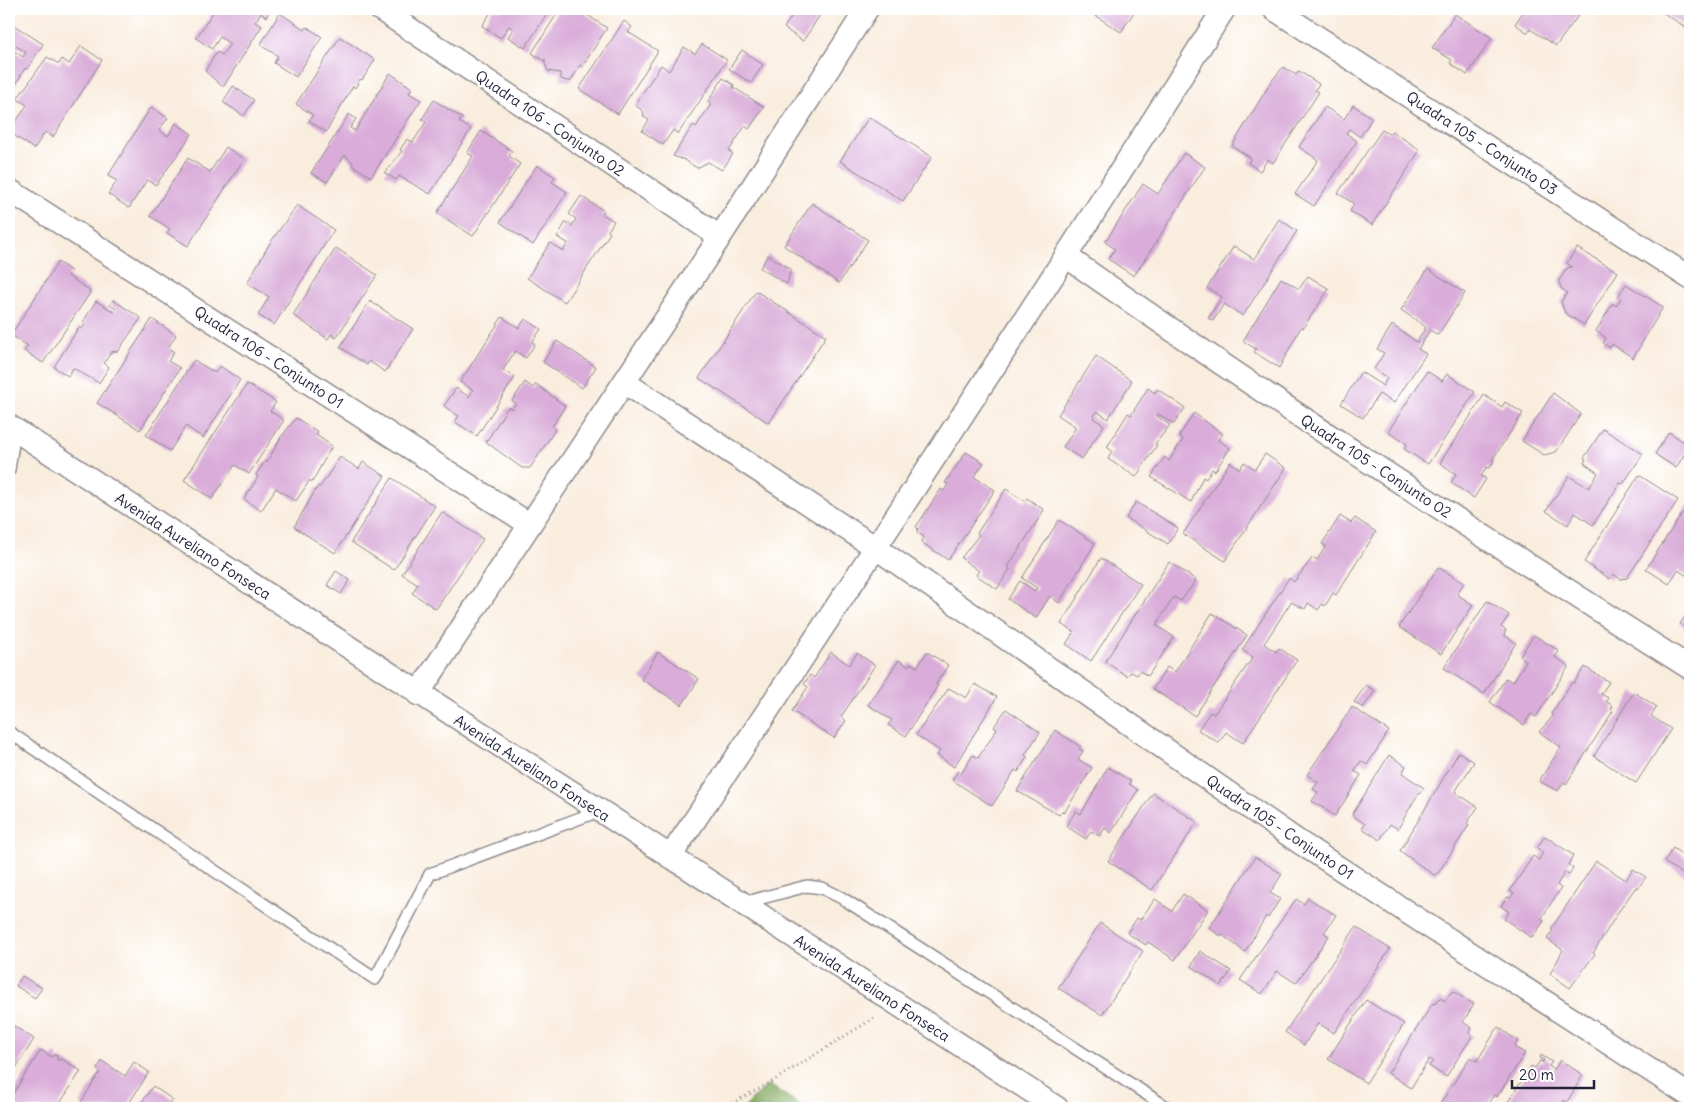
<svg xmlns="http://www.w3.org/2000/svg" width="1699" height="1117" font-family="Delius,sans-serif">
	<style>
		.forest { fill: #84ab62; stroke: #53664e }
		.building { fill: #d9acd9; fill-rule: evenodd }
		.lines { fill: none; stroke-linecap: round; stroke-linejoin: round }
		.lane-casing { stroke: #8e888c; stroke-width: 14 }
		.street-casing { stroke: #8e888c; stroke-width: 25 }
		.path { stroke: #8e888c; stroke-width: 3; stroke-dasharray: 1 4; stroke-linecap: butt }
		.lane { stroke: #fff; stroke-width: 11 }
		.street { stroke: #fff; stroke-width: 22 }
		.labels { text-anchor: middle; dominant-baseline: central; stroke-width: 4.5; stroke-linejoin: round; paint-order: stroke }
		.street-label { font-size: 15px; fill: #22223b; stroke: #fff }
	</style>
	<rect width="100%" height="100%" fill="#fff"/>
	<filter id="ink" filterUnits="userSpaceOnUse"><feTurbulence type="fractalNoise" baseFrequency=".02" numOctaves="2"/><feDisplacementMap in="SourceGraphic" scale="10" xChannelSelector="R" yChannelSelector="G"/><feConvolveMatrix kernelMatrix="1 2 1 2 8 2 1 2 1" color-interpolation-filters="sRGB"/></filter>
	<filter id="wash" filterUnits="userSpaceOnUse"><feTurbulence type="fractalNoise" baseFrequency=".0096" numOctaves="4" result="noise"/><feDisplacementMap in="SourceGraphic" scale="20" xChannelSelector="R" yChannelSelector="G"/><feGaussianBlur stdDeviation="1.12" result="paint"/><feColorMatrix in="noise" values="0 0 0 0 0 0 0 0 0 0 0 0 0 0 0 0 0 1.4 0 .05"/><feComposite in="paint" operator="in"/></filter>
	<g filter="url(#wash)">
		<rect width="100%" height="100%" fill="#f9edde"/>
		<path class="forest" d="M768 1084 805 1108H744Z"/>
		<g id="blocks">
			<path class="building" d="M215 9H271L266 17 261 13 255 22 262 26 223 87 205 71 217 52 222 55 230 44 220 37 212 49 196 38Z
				M493 9 498 10 550 9 525 48 508 37 513 29 509 26 501 38 482 26Z
				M560 9H578L607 28 582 67 580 65 571 81H567L561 79 560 73 548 71 545 64V59L544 61 532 53Z
				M781 9H824L803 41 784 28 792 16Z
				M1085 9H1136L1121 32Z
				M1525 9H1583L1556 46 1530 29 1528 33 1515 24Z
				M1664 9H1690V30L1662 12Z
				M280 13 305 30 307 27 322 37 296 77 274 63 278 56 260 45Z
				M1455 14 1492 38 1467 75 1450 63 1452 60 1432 48Z
				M624 21 632 27 628 32 658 51 618 114 579 89Z
				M9 22 43 44 27 69 25 68 9 97ZM16 46 26 52 23 57 13 50Z
				M340 37 375 60 362 80 360 79 355 88 353 86 326 132 309 121 313 115 296 104Z
				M702 44 727 60 678 134 673 130 663 145 642 131 649 120 644 117 643 111 635 105 661 65 669 71 684 47 695 54Z
				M81 46 102 60 53 137 45 132 34 149 9 132 27 105 17 99 47 57 59 64 62 59 69 64Z
				M742 50 763 65 751 83 729 69Z
				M1283 67 1296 75 1299 71 1319 84 1315 90 1319 92 1273 163 1268 159 1260 171 1248 163 1251 158 1232 146 1271 82Z
				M390 73 412 88 409 93 421 100 371 177 352 165 353 163 345 155 327 182 311 173 349 114 356 119 350 128 355 131Z
				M723 78 734 85 733 87 764 107 749 129 745 126 729 151 733 154 722 170 708 162 697 168 685 160 673 156 693 125 696 127 711 104 708 102Z
				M233 86 254 100 244 116 223 102Z
				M434 100 462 118 459 122 471 129 430 194 399 176 396 180 385 173 402 151 400 150 407 139 413 142 426 122 422 119Z
				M1353 105 1372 118 1360 137 1349 129 1346 133 1357 141 1314 206 1295 194 1318 160 1299 147 1325 107 1344 119Z
				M151 107 168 118 159 130 168 136 176 123 192 134 156 185 147 180 129 208 108 194 117 181 108 176Z
				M869 117 932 157 903 201 840 161Z
				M1382 130 1389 134 1392 131 1420 150 1372 225 1350 211 1354 204 1338 193Z
				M481 131 512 151 509 156 520 164 473 236 437 213 473 156 467 153Z
				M226 147 244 159 188 246 167 233 170 229 150 216 188 158 210 172Z
				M1184 153 1205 167 1134 276 1108 259 1115 249 1105 242 1143 184 1158 194Z
				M537 165 555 177 552 182 567 192 533 245 500 222Z
				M581 196 604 211 602 214 614 221 608 231 610 233 565 302 527 278 550 243 563 251 568 243 557 237 566 222 572 226 576 219 569 214Z
				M812 203 868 240 839 283 784 246Z
				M297 205 334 230 274 325 258 315 269 297 247 283 270 243Z
				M1279 219 1297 231 1243 316 1224 304 1213 321 1208 318 1222 297 1207 288 1234 246 1254 259Z
				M336 248 377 275 336 338 331 334 328 339 293 315Z
				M1577 248 1618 272 1584 325 1565 313 1561 302 1567 293 1561 288 1559 281 1567 268 1572 267 1567 263Z
				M768 255 791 269 787 284 760 268Z
				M58 262 71 271 68 276 89 290 90 293 43 363 24 351 28 346 11 335Z
				M1428 269 1465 293 1438 335 1430 330 1418 349 1426 354 1394 403 1379 394 1363 418 1341 404 1361 372 1383 386 1387 378 1374 369 1384 353 1377 349 1392 325 1417 342 1426 327 1401 310Z
				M1308 276 1329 289 1303 328 1301 327 1279 368 1254 352 1256 349 1243 341 1281 278 1299 289Z
				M1626 284 1663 307 1633 358 1612 344 1610 348 1603 343 1606 338 1596 331 1613 303 1616 306 1621 298 1618 296Z
				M756 291 826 336 769 423 699 378Z
				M113 300 141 318 118 351 111 352 104 363 109 367 99 383 73 368 68 376 54 367 79 327 82 329 85 324 83 322 96 301 114 312 116 309 110 305Z
				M370 301 413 329 385 372 369 361 367 365 340 347Z
				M502 317 519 328 525 319 541 329 532 342 535 344 526 358 515 351 503 370 515 377 477 436 455 422 459 416 444 406 456 388 469 397 473 390 460 382Z
				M152 319 176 335 168 348 174 352 168 361 180 368 140 430 97 403Z
				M557 341 596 367 582 388 543 362Z
				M1096 356 1132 381 1108 419 1097 411 1093 418 1104 425 1082 459 1063 447 1076 427 1058 415Z
				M194 360 215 373 220 366 240 380 203 438 186 426 170 451 146 435Z
				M1427 371 1442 381 1447 374 1475 392 1428 464 1404 449 1407 444 1388 432Z
				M525 382 533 388 536 384 565 406 552 427 555 430 530 468H522L486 442 508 407 512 409 516 403 512 401Z
				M247 384 276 402 270 411 284 420 249 474 235 465 212 499 184 480Z
				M1148 388 1155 393 1157 389 1185 408 1174 424 1158 414 1157 416 1170 425 1155 444 1157 445 1136 477 1108 459 1112 451 1107 447 1128 413 1131 415Z
				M1553 393 1581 414 1556 452 1544 455 1522 441Z
				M1484 395 1502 407 1505 402 1523 413 1492 460 1494 461 1490 468 1487 467 1481 476 1486 479 1474 498 1451 483 1456 474 1440 463Z
				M1194 413 1223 434 1218 440 1230 448 1215 471 1212 469 1206 479 1203 477 1191 502 1151 477 1165 457 1169 461 1183 439 1179 436Z
				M296 418 318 432 316 435 332 446 312 482 310 480 296 501 276 488 261 511 244 499 258 477 256 475 265 461 267 462 281 437Z
				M1603 429 1643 454 1623 484 1620 483 1593 525 1575 513 1568 525 1546 511 1569 476 1589 488 1598 473 1584 463 1586 459 1584 458Z
				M1669 432 1690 446 1686 456 1684 455 1676 468 1655 454Z
				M966 452 984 463 974 477 995 490 948 560 921 542 924 537 917 532 918 529 916 527 941 489 944 491 948 484 945 483Z
				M1265 454 1286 468 1225 561 1183 534 1230 462 1240 469 1244 462 1255 469Z
				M340 457 359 469 363 462 385 476 335 553 294 527 318 486 320 487Z
				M1639 475 1678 500 1627 578 1621 579 1613 574 1610 579 1584 562Z
				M392 478 435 506 394 570 351 542Z
				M1006 489 1025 501 1027 498 1044 510 1008 567 1010 569 997 589 976 575 979 571 961 558 979 535 977 533Z
				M1690 501V578L1678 570 1669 584 1646 569Z
				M1136 502 1178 528 1168 544 1126 518Z
				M442 512 483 539 436 609 412 593 418 584 402 574Z
				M1340 516 1351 523 1355 518 1376 532 1336 595 1333 593 1325 606 1322 604 1318 610 1308 603 1305 609 1291 602 1264 644 1276 652 1279 648 1297 660 1243 743 1226 732 1219 743 1198 730 1210 712 1214 714 1253 657 1242 650 1289 578 1294 582 1313 557 1317 560 1326 546 1322 544Z
				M1059 520 1095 543 1059 603 1050 596 1036 618 1008 599 1020 581 1035 591 1037 588 1022 578Z
				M1101 558 1141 584 1091 661 1066 644 1074 632 1061 624Z
				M1169 562 1196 580 1181 601 1174 597 1156 625 1174 637 1148 676 1140 671 1137 675 1131 672 1127 676 1105 662Z
				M1438 567 1464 583 1457 594 1473 605 1441 654 1399 627Z
				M336 571 350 580 341 594 327 585Z
				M1487 601 1509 615 1501 627 1506 630 1504 635 1516 643 1484 694 1444 668Z
				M1690 608V631L1680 624Z
				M1212 613 1247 635 1195 716 1153 689 1167 667 1175 672Z
				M1534 635 1559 651 1555 657 1569 666 1536 717 1531 714 1524 725 1490 702 1506 678 1513 682 1526 661 1520 656Z
				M658 652 699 679 682 705 641 679Z
				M831 652 849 665 857 653 875 665 841 717 846 721 834 738 792 711 808 687 804 684 810 675 814 678Z
				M927 652 948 665 936 684 938 685 906 736 888 725 892 720 868 705 899 660 908 666 910 663 917 667Z
				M1585 667 1609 682 1601 694 1608 698 1606 701 1613 706 1611 709 1613 711 1566 784 1564 782 1558 791 1539 781 1561 747 1539 732 1553 716 1551 714 1572 682 1574 683Z
				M975 684 997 697 954 767 937 755 940 751 916 735 949 688 966 698Z
				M1366 685 1375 691 1363 708 1354 702Z
				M1634 692 1657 707 1651 716 1671 729 1636 783 1594 756Z
				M1352 707 1389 731 1367 765 1361 761 1354 771 1361 775 1335 816 1312 801 1318 792 1313 789 1318 782 1307 775Z
				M1006 709 1040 732 1025 755 1027 757 1018 772 1015 770 992 806 952 780 958 771 961 774 973 755 978 758 997 729 994 727Z
				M1055 730 1081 747 1079 749 1083 751 1078 759 1092 768 1064 813 1062 811 1059 815 1017 791Z
				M1459 752 1474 762 1455 792 1478 807 1467 823 1469 825 1438 873 1434 875 1400 851Z
				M1389 755 1406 766 1402 773 1424 788 1415 799 1398 829 1390 824 1380 840 1362 828 1365 824 1352 815Z
				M1108 767 1131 781 1129 784 1138 790 1111 833 1105 828 1100 836 1091 831 1086 839 1066 826 1076 811 1081 814Z
				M1153 793 1197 822 1152 890 1108 861Z
				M1545 836 1573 855 1568 865 1573 868 1569 875 1565 872 1557 885 1561 888 1541 919 1544 921 1532 938 1504 919 1509 912 1501 906 1507 897 1510 898 1514 893 1510 891 1533 856 1539 860 1543 852 1537 848Z
				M1673 848 1690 860V879L1664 862Z
				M1255 857 1282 874 1270 893 1280 899 1268 918 1266 916 1245 952 1221 934V936L1209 928Z
				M1596 861 1626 880 1633 869 1646 877 1638 888 1636 887 1619 911 1593 953 1595 954 1570 988 1550 974 1563 950 1547 939 1553 930 1551 929Z
				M1183 894 1208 910 1175 960 1148 942 1146 945 1127 933 1137 918 1140 920 1155 899 1172 911Z
				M1308 898 1336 915 1324 933 1329 936 1296 983 1277 971 1262 994 1240 980 1296 899 1304 904Z
				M1100 923 1143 951 1102 1015 1058 988Z
				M1356 927 1390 949 1334 1033 1318 1023 1304 1045 1285 1032Z
				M1200 951 1231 971 1221 986 1191 966Z
				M22 976 42 988 35 998 16 986Z
				M1452 991 1474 1004 1463 1022 1472 1028 1469 1033 1472 1036 1446 1077 1429 1066 1433 1061 1429 1059 1411 1088 1388 1073 1433 1003 1435 1004 1440 998 1445 1001Z
				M1366 1000 1404 1024 1366 1083 1328 1059Z
				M9 1023 34 1039 9 1079Z
				M1498 1027 1518 1041 1514 1047 1525 1053 1497 1097 1494 1095 1485 1108H1464L1452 1101 1448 1108 1440 1104 1470 1057 1477 1061Z
				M41 1050 52 1057 54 1054 57 1055V1060L62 1059 81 1071 57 1108H9V1100Z
				M1541 1055 1552 1062 1549 1066 1554 1070 1560 1060 1583 1075 1567 1102 1564 1100 1559 1108H1504L1531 1066 1535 1068 1540 1061 1543 1062 1544 1060 1540 1058Z
				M102 1061 125 1076 134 1062 149 1072 126 1108H87L80 1104 100 1072 97 1069Z
				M153 1086 173 1100 167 1108H138Z"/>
		</g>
	</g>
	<g filter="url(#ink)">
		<use href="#blocks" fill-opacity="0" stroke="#8e888c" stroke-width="1"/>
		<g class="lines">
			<g class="lane-casing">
				<path id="lane" d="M9 470 15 430
					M9 732 375 979 430 874 599 811
					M743 903 807 886 822 888 842 898 1168 1108"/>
			</g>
			<g class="street-casing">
				<path id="street" d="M380 9 720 237
					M1274 9 1690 278
					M9 190 529 524
					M1067 257C1270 400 1480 535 1690 668
					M624 382 876 548 1296 840 1690 1096
					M9 426 1057 1108
					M418 694 720 237 867 9
					M670 857C858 576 1043 295 1224 9"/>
			</g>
			<path class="path" d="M723 1108 768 1084 874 1018"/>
			<use href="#lane" class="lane"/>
			<use href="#street" class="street"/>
		</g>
	</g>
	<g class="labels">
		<g class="street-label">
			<text transform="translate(550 123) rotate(34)">Quadra 106 - Conjunto 02</text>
			<text transform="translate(1482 143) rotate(33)">Quadra 105 - Conjunto 03</text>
			<text transform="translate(269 357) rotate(33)">Quadra 106 - Conjunto 01</text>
			<text transform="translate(1376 466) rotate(33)">Quadra 105 - Conjunto 02</text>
			<text transform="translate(193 546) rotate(33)">Avenida Aureliano Fonseca</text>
			<text transform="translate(532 768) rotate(33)">Avenida Aureliano Fonseca</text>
			<text transform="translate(1280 827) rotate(34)">Quadra 105 - Conjunto 01</text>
			<text transform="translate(872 988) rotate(33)">Avenida Aureliano Fonseca</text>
		</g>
	</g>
	<rect width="1699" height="1117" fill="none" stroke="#fff" stroke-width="30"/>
	<path d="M1512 1080v8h82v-8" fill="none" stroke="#22223b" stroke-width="2.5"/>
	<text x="1519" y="1080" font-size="15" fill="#22223b" stroke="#ffffff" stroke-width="4" paint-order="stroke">20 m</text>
</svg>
